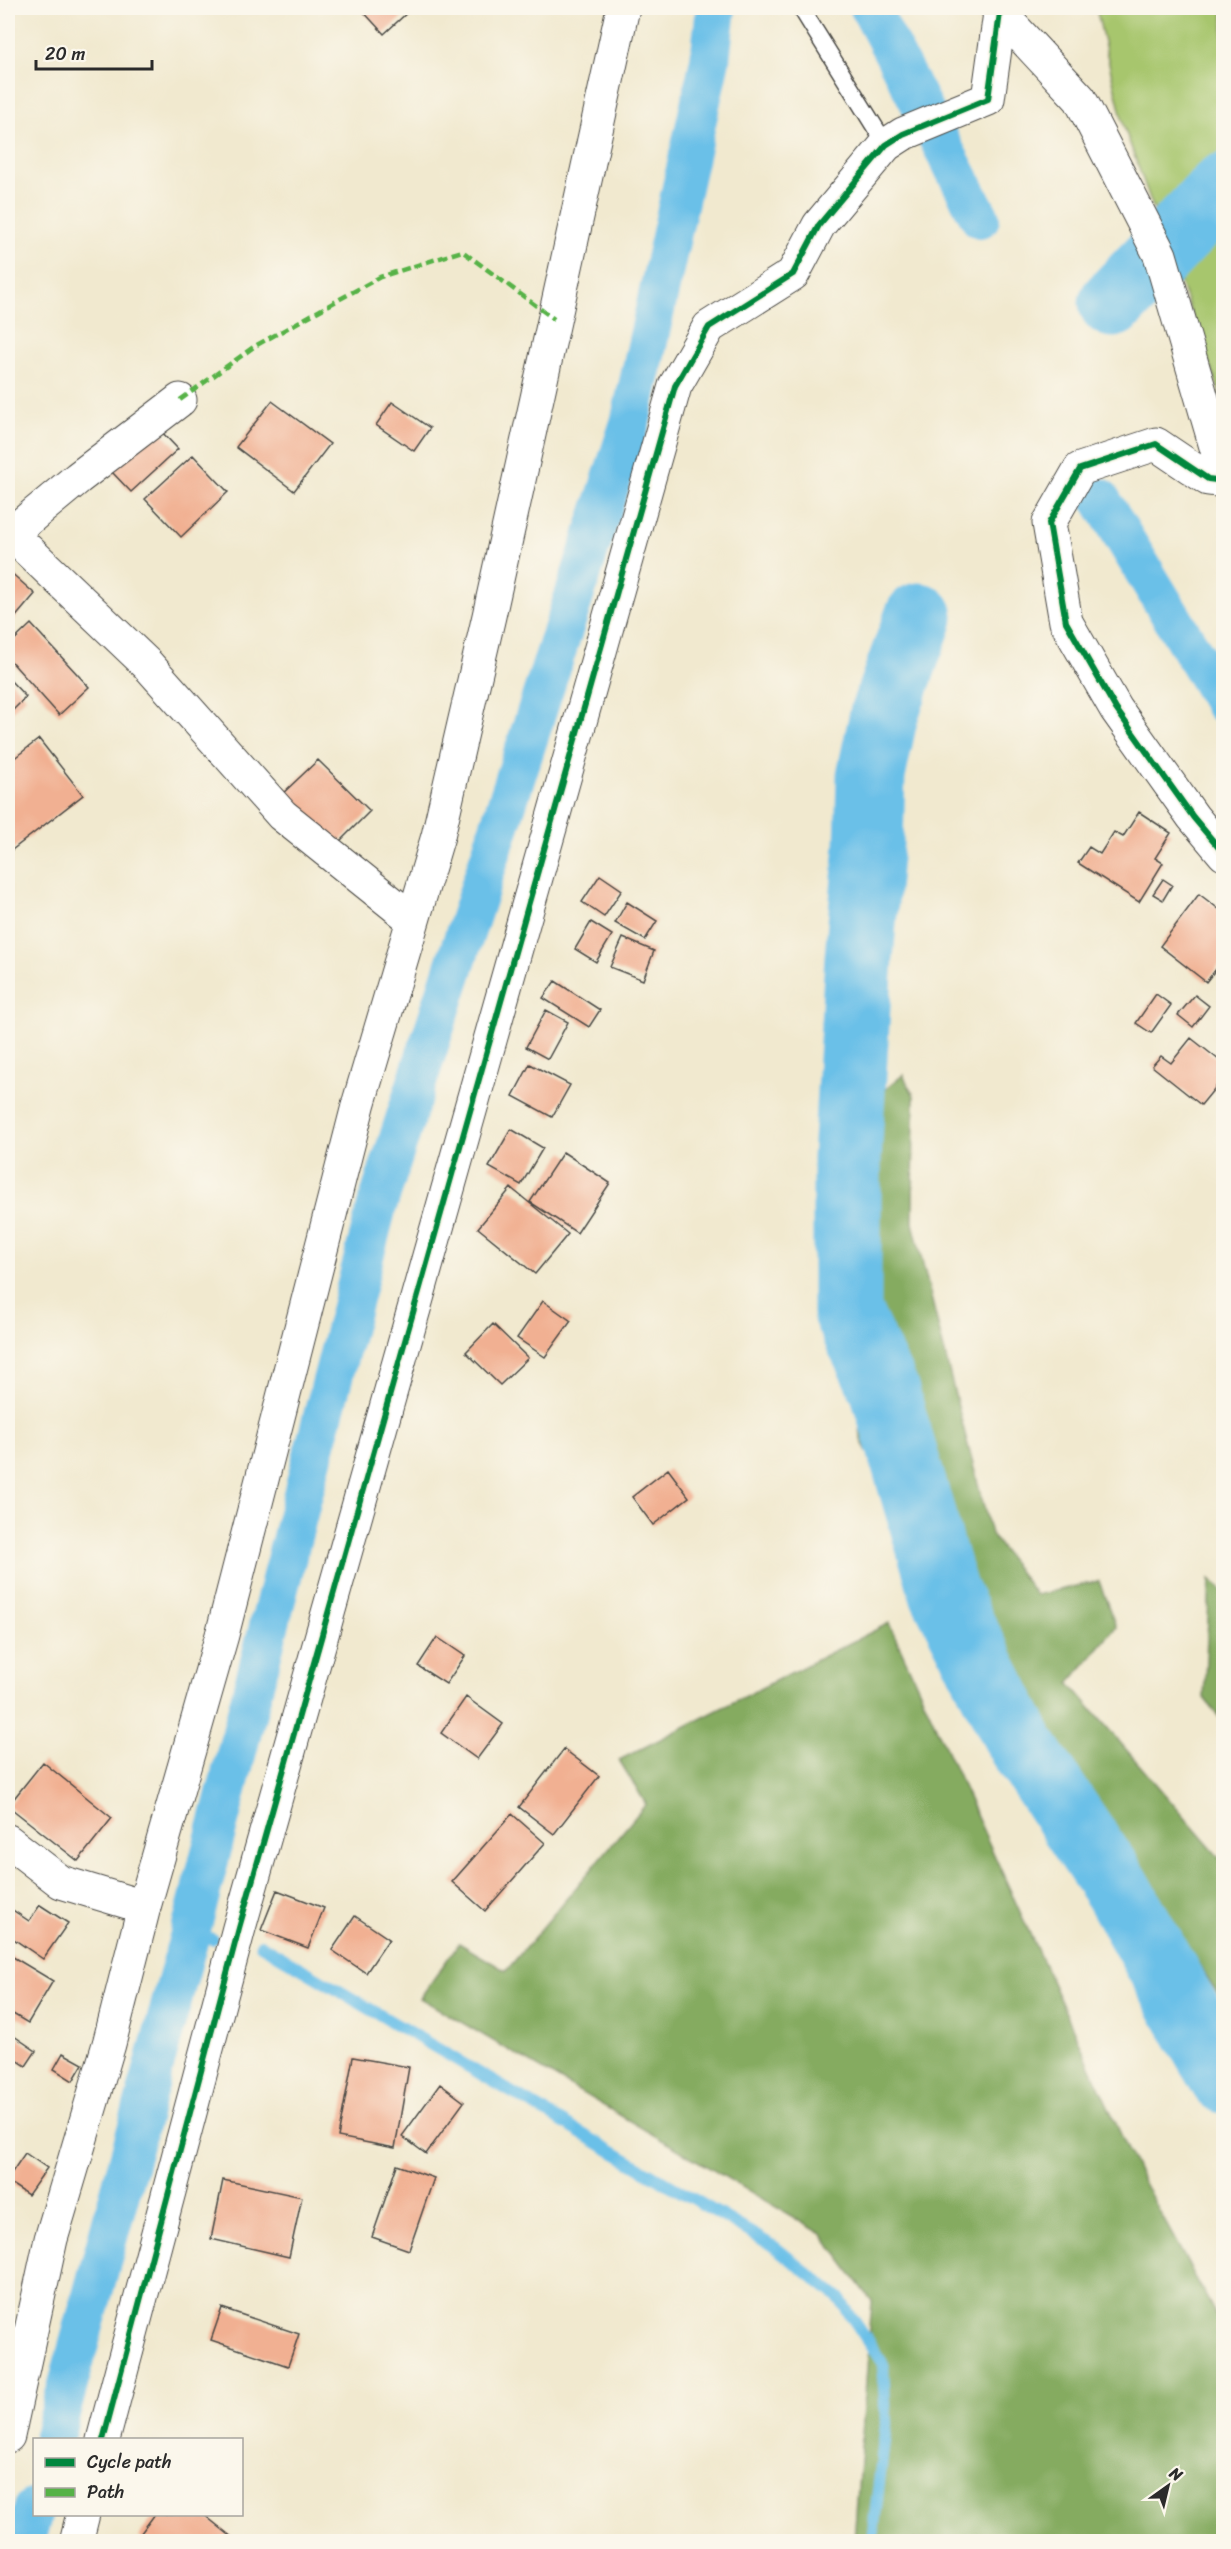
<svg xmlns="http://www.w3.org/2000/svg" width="1231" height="2549" font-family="Sriracha,sans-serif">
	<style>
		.green { fill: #a7c66d; stroke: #69784c; stroke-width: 1.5 }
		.forest { fill: #85ab60; stroke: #586b46; stroke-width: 1.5 }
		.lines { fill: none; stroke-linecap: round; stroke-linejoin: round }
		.stream { stroke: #6bc0e8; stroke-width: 12 }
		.canal { stroke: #6bc0e8; stroke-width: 40 }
		.river { stroke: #6bc0e8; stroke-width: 69 }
		.building { fill: #f1b092 }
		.lane-casing { stroke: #494844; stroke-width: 19 }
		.street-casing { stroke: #494844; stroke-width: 35 }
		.lane { stroke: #fff; stroke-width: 16 }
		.street { stroke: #fff; stroke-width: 33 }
		.quiet { stroke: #56b246; stroke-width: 4.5; stroke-dasharray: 9 4.5; stroke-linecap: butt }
		.cycleway-casing { stroke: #fbf7ec; stroke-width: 10 }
		.cycleway { stroke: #00873e; stroke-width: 6 }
	</style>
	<rect width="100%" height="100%" fill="#fbf7ec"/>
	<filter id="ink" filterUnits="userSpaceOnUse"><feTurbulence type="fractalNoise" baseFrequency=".0167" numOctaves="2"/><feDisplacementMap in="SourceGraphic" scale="12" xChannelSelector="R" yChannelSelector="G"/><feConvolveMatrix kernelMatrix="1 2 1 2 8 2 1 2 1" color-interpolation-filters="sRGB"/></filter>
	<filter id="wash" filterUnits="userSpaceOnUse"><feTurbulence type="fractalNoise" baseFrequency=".008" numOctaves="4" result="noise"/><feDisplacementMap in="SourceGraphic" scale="24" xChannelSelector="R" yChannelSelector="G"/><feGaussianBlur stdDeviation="1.35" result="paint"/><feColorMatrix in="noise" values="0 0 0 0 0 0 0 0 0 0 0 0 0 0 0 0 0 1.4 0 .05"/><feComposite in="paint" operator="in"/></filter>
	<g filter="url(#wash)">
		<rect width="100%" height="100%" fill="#f1e9cf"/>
		<path class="green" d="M1096 8H1223V401L1124 127Z"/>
		<path class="forest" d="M903 1075 914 1096 913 1223 955 1395 991 1534 1036 1595 1099 1581 1116 1627 1069 1683 1223 1862V2002L1031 1706 927 1564 861 1440 855 1340 865 1106Z
			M1210 1579 1223 1591V1722L1204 1698Z
			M889 1623 1138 2172 1223 2328V2541H854L872 2301 822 2234 420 1998 459 1943 506 1971 646 1804 619 1760Z"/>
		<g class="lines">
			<path class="stream" d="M191 1930 212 1939
				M261 1945 775 2247 839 2298 883 2364 886 2424 872 2542"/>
			<path class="canal" d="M870 8 980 218
				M1100 498 1224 704
				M53 2440 191 1930 377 1206 630 423 710 60 716 8
				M25 2542 34 2508"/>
			<path class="river" d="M1113 303 1224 187
				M919 617 884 714 871 776 869 845 859 957 847 1159V1312L884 1389 944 1593 1022 1746 1117 1888 1224 2079"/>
		</g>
		<g id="blocks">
			<path class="building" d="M360 8H407L410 10 384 34Z
				M272 401 330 444 294 491 236 447Z
				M392 402 430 428 414 451 376 425Z
				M158 428 178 449 131 492 112 472Z
				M193 455 228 492 181 537 145 499Z
				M8 570 35 594 8 626Z
				M31 624 89 687 59 715 8 658V646Z
				M8 678 26 697 8 715Z
				M39 739 83 795 8 853V763Z
				M318 760 370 811 333 848 280 796Z
				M1139 812 1171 833 1155 858 1163 863 1139 902 1078 863 1089 847 1100 854 1114 832 1123 837Z
				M600 875 622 890 604 917 582 902Z
				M1163 879 1172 885 1163 900 1153 894Z
				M1199 894 1224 913V959L1206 982 1160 946Z
				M627 902 657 921 645 940 615 923Z
				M591 922 612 935 596 962 575 949Z
				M623 938 654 951 643 980 610 967Z
				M555 981 600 1010 589 1027 543 998Z
				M1156 994 1171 1005 1151 1033 1136 1023Z
				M1195 995 1209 1006 1193 1027 1178 1015Z
				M546 1010 568 1022 548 1059 526 1047Z
				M1191 1038 1224 1064V1077L1201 1105 1152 1066 1161 1056 1171 1063Z
				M530 1064 570 1085 552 1117 513 1096Z
				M511 1129 543 1148 521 1185 489 1167Z
				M563 1152 610 1183 577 1233 530 1202Z
				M511 1188 568 1234 535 1274 478 1228Z
				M543 1301 571 1321 545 1357 517 1338Z
				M493 1324 528 1358 500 1385 466 1352Z
				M668 1469 689 1497 653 1525 632 1497Z
				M437 1637 465 1656 446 1684 418 1666Z
				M466 1697 503 1724 477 1759 441 1733Z
				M564 1749 599 1776 554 1834 519 1807Z
				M43 1762 112 1818 78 1861 8 1806Z
				M512 1814 545 1843 485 1911 452 1882Z
				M277 1890 324 1908 308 1948 261 1930Z
				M40 1905 68 1923 43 1959 8 1935V1907L29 1921Z
				M355 1916 389 1939 366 1973 332 1950Z
				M8 1954 53 1981 28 2023 8 2011Z
				M8 2032 36 2051 26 2066 8 2054Z
				M63 2053 83 2064 73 2081 54 2069Z
				M353 2057 409 2067 395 2148 338 2137Z
				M440 2084 464 2102 426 2154 402 2136Z
				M25 2153 47 2168 28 2195 8 2182V2178Z
				M397 2165 434 2178 409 2250 372 2237Z
				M223 2180 302 2197 289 2257 211 2239Z
				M222 2308 299 2334 288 2366 211 2340Z
				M155 2514H203L238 2542H144L138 2537Z"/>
		</g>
	</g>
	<g filter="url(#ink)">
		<use href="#blocks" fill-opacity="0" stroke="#494844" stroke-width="1.5"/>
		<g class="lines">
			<g class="lane-casing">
				<path id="lane" d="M801 8 886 145"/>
			</g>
			<g class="street-casing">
				<path id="street" d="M997 8 1000 13 1080 99 1160 255 1224 474
					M1224 481 1208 479 1156 444 1080 469 1049 523 1066 622 1116 709 1193 817 1224 854
					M11 534 147 664 282 815 413 920
					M8 536 78 478 180 400
					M8 1841 61 1882 144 1907
					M8 2436 51 2239 109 2044 144 1907 222 1635 359 1102 438 836 489 616 623 8
					M103 2440 239 1928 675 386 709 327 793 274 819 225 886 145 903 134 988 99 1000 13 1006 8
					M76 2542 83 2514"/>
			</g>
			<use href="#lane" class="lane"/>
			<use href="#street" class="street"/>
			<path class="quiet" d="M180 400 255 346 380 277 462 251 554 319"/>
			<g class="cycleway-casing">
				<path id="cycleway" d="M1224 481 1208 479 1156 444 1080 469 1049 523 1066 622 1116 709 1193 817 1224 854
					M103 2440 239 1928 675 386 709 327 793 274 819 225 886 145 903 134 988 99 1000 13 1006 8"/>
			</g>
			<use href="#cycleway" class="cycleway"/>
		</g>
	</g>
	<rect width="1231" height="2549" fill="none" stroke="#fbf7ec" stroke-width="30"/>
	<rect x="33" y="2438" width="210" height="78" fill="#fbf7ec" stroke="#a8a59f" stroke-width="1.5"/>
	<rect x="45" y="2458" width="30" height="9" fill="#00873e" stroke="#a8a59f" stroke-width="1.5"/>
	<text x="87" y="2468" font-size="18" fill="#2b2b2b">Cycle path</text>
	<rect x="45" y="2488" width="30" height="9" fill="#56b246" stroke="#a8a59f" stroke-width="1.5"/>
	<text x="87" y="2498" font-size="18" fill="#2b2b2b">Path</text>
	<g transform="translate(1168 2486) rotate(34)" stroke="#fbf7ec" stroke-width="4.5" paint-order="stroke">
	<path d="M0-4.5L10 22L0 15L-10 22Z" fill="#2b2b2b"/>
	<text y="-9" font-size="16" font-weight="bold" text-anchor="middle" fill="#2b2b2b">N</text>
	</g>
	<path d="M36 60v9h116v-9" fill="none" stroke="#2b2b2b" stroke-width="3"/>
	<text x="45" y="60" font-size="18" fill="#2b2b2b" stroke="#fbf7ec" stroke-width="4.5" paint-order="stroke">20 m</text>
</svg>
